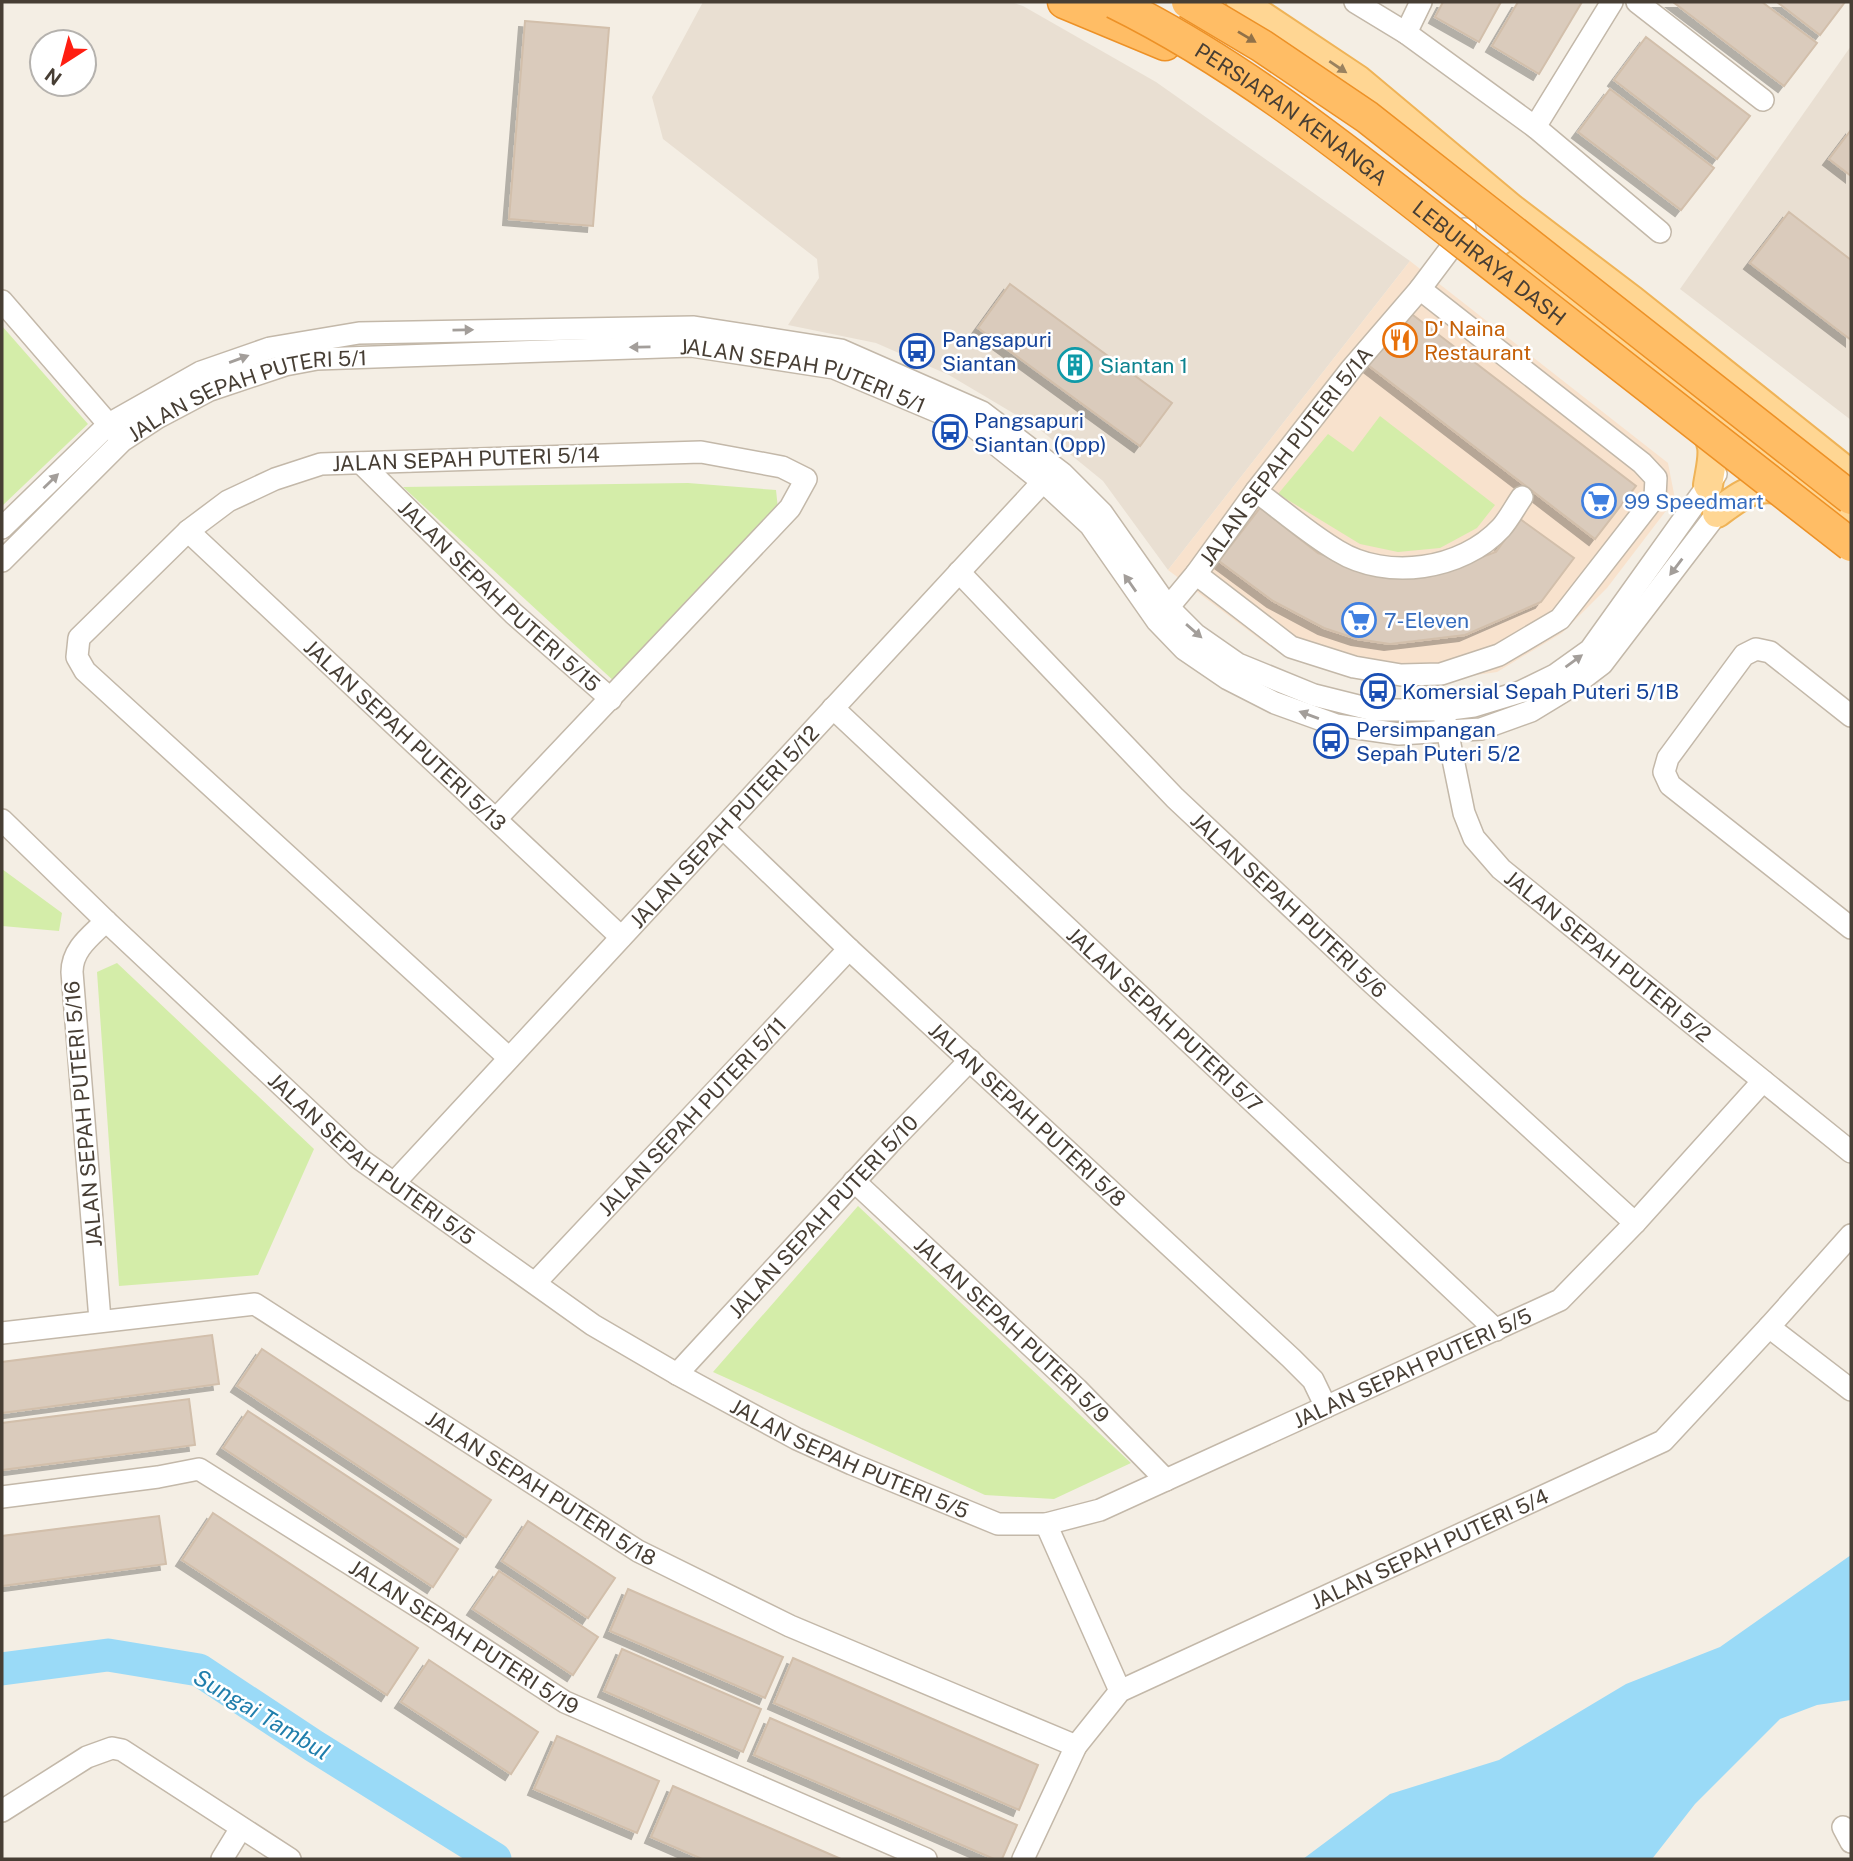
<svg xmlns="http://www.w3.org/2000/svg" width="1853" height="1861" font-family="'Public Sans',sans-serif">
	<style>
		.residential { fill: #e9dfd2 }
		.commercial { fill: #f8e2cd }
		.green { fill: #d4eda9 }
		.water { fill: #9adaf7 }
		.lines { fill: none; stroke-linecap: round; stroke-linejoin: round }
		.river { stroke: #9adaf7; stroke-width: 33 }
		.building { fill: #dacbbc; stroke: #d2bfab; stroke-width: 2; filter: url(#shadow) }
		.minor-casing { stroke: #c3b8a9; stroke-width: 24 }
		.major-casing { stroke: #efb357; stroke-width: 32 }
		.highway-casing { stroke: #ed9126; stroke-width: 35 }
		.minor { stroke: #fff; stroke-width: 21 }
		.major { stroke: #ffd693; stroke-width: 28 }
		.highway { stroke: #ffbd65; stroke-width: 32 }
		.highway-bridge-casing { stroke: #ed9126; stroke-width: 35; stroke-linecap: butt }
		.highway-bridge { stroke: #ffbd65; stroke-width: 32 }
		.oneway { fill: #917148 }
		.oneway2 { fill: #9a825f }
		.oneway3 { fill: #a39e9a }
		.labels { text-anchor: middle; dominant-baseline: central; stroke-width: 5; stroke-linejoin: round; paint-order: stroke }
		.street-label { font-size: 21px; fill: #473e34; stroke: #fff }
		.food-label { font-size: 21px; fill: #c56008; stroke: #fff; text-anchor: start }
		.transit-label { font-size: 21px; fill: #164399; stroke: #fff; text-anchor: start }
		.culture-label { font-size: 21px; fill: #0d838f; stroke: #fff; text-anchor: start }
		.shop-label { font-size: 21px; fill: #366cbe; stroke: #fff; text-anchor: start }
		.water-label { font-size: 23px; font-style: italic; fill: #207eac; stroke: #fff }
	</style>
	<defs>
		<filter id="shadow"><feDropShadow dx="-6" dy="6" stdDeviation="0" flood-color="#0004"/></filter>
	</defs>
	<rect width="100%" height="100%" fill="#f4eee4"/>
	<path class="residential" d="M703 2H1011L1023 6 1156 82 1410 261 1168 570 1103 481 1038 428 949 375 876 343 788 325 819 278 817 259 663 139 652 97Z
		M1851 46V420L1680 289Z"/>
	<path class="commercial" d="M1410 261 1668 463 1675 499 1607 588 1562 633 1497 672 1429 682 1360 676 1269 646 1168 570Z"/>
	<path class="green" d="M2 326 88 424 2 506Z
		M1380 416 1495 505 1477 528 1440 548 1398 552 1360 544 1278 494 1328 434 1353 452Z
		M688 483 776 490 778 509 616 683 403 487Z
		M2 869 62 913 59 931 2 926Z
		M117 963 314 1149 258 1275 119 1286 97 972Z
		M858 1206 1131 1463 1054 1499 985 1495 713 1372Z"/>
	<path class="water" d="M1851 1555V1700L1817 1705 1780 1719 1695 1804 1652 1859H1303L1390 1794 1499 1760 1626 1684 1720 1647Z"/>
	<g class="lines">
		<path class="river" d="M2 1669 108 1655 199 1670 314 1746 495 1859"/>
	</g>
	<path class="building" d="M1443 2H1501L1479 42 1435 17Z
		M1518 2H1582L1539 74 1492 46Z
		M1673 2H1762L1817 43 1784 86Z
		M1777 2H1845L1820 35Z
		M525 21 609 28 593 226 509 219Z
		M1646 37 1750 116 1717 159 1614 80Z
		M1610 89 1714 168 1681 210 1578 132Z
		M1851 130V176L1829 159Z
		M1789 212 1851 260V340L1750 263Z
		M1010 284 1172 403 1140 446 978 328Z
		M1409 312 1636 486 1595 539 1368 365Z
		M1260 508 1318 553 1351 565 1436 574 1496 552 1520 519 1574 558 1541 602 1465 635 1390 644 1357 639 1324 628 1273 601 1219 561Z
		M212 1335 219 1384 2 1413V1362Z
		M262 1349 491 1500 466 1537 237 1386Z
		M189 1399 195 1445 2 1470V1423Z
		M248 1411 458 1549 433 1587 223 1448Z
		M213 1513 418 1648 387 1695 182 1560Z
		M159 1516 166 1564 2 1586V1536Z
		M528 1521 615 1578 588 1618 502 1561Z
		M499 1571 598 1637 573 1675 473 1609Z
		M628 1589 783 1657 765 1698 610 1631Z
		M622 1649 761 1709 743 1752 604 1691Z
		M793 1658 1038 1765 1019 1810 774 1703Z
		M429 1660 538 1732 511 1774 401 1702Z
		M770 1718 1017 1825 1002 1859H994L754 1755Z
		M557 1736 659 1781 637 1833 534 1789Z
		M673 1786 841 1859H702L651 1837Z"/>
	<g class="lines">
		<g class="minor-casing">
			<g id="minor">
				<path d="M1355 2 1406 33 1535 127 1660 232"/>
				<path d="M1637 2 1763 100"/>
				<path d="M1406 33 1421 2"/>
				<path d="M1535 127 1612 2"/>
				<path d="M2 301 117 434"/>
				<path id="s1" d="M361 463 514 614 611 699"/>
				<path d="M1256 491C1283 511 1309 534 1338 551 1387 581 1462 570 1501 528 1509 519 1515 507 1522 497"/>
				<path d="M2 528 109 424 201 372 270 348 359 333 694 327 841 350 982 412 1062 473 1102 513 1168 607 1195 634 1238 664 1314 695 1374 710H1443L1474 706 1520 692 1555 675 1590 650 1716 474"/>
				<path id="s2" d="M188 531 621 937"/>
				<path id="s3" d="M2 561 122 441 157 418 210 390 285 365 317 359 691 346 834 368 974 427 1049 487 1090 525 1157 621 1184 649 1228 679 1275 703 1336 725 1399 734 1481 729 1531 711 1577 683 1602 664 1725 503"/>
				<path id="s4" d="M959 572 1175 798 1371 982 1635 1223"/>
				<path d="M1196 574 1291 647 1354 667 1401 675 1441 674 1499 655 1560 619 1655 497 1656 478 1642 463 1420 289"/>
				<path id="s5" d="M1161 616 1196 574 1256 491 1352 368 1420 289 1465 229"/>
				<path id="s6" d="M833 708 1496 1330"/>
				<path d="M1851 716 1770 652 1756 649 1744 655 1668 758 1664 772 1670 785 1851 928"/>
				<path id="s7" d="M1445 720 1464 813 1474 838 1501 869 1851 1152"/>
				<path d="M496 819 790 508 806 479 782 467 701 452 321 464 275 479 228 501 188 531 79 638 77 657 85 671 509 1058"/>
				<path id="s8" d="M2 820 106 921 360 1159 593 1325 677 1374 797 1439 852 1464 998 1524H1046L1100 1510 1560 1300 1635 1223 1763 1081"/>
				<path id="s9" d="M723 828 849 949 1291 1358 1313 1380 1326 1407"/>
				<path id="s10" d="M854 1181 1077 1389 1166 1480"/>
				<path id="s11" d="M394 1183 1051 473"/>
				<path id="s12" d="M535 1283 849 949"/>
				<path d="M100 1320 72 972C72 949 91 936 106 921"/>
				<path d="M1769 1327 1851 1390"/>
				<path id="s13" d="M2 1333 255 1304 638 1551 790 1626 1076 1746"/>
				<path id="s14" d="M677 1374 889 1144 970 1060"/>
				<path id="s15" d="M2 1497 158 1477 199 1469 433 1616 565 1702 926 1859"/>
				<path d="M1046 1524 1120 1691"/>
				<path d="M2 1811 87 1757 112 1748 122 1750 290 1859"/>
				<path d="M1843 1827 1851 1842"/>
				<path d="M222 1859 241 1828"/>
				<path id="s16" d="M1023 1859 1076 1746 1120 1691 1663 1441 1769 1327 1851 1235"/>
			</g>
		</g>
		<g class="major-casing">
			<path id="major" d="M1241 2 1358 80 1512 209 1633 301 1851 475
				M1517 265 1636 354 1851 525
				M1699 423C1719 444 1712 459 1708 485
				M1717 513C1741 495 1759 480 1790 493"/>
		</g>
		<g class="highway-casing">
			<path id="highway" d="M1064 2 1165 44"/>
		</g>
		<use href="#minor" class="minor"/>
		<use href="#major" class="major"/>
		<use href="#highway" class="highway"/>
		<g class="highway-bridge-casing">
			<g id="highway-bridge">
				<path id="s17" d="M1114 2C1244 66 1357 159 1471 248 1598 347 1724 446 1851 545"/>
				<path d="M1188 2 1262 46 1367 117 1851 498"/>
			</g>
		</g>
		<use href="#highway-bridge" class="highway-bridge"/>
	</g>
	<defs><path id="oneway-solid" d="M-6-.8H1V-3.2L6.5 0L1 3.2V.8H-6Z" transform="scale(1.75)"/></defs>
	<use class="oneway" href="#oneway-solid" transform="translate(1247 37) rotate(31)"/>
	<use class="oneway2" href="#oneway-solid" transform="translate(1338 67) rotate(34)"/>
	<g class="oneway3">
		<use href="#oneway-solid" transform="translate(463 330) rotate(-1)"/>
		<use href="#oneway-solid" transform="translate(640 347) rotate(179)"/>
		<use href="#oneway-solid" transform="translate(239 359) rotate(-20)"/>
		<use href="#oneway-solid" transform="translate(51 481) rotate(-44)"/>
		<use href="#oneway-solid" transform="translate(1676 567) rotate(127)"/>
		<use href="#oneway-solid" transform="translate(1130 583) rotate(-125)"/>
		<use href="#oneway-solid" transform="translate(1194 631) rotate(41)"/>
		<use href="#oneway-solid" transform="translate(1574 661) rotate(-36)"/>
		<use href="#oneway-solid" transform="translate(1309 715) rotate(-160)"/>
	</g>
	<defs>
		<g id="restaurant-ring" transform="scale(1.75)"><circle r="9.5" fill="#fff" stroke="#e8710a" stroke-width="1.5"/><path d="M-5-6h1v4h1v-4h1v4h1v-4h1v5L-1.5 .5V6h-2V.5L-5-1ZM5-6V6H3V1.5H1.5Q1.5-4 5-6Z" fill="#e8710a"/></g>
		<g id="bus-ring" transform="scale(1.75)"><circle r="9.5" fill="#fff" stroke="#1a4fb4" stroke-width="1.5"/><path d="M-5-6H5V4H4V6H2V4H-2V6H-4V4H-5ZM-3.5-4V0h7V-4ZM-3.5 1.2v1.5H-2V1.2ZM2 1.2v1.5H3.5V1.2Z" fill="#1a4fb4"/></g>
		<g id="building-ring" transform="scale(1.75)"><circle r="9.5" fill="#fff" stroke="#0f9aa8" stroke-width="1.5"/><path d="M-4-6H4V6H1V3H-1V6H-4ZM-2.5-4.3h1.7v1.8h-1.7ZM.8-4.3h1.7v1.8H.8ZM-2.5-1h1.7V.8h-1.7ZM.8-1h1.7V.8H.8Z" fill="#0f9aa8"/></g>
		<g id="supermarket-ring" transform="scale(1.75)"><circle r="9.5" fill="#fff" stroke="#3f7fe0" stroke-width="1.5"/><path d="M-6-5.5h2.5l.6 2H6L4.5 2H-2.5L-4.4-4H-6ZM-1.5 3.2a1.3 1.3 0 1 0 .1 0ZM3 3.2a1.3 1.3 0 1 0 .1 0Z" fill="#3f7fe0"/></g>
	</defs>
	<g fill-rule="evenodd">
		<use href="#restaurant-ring" x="1400" y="340"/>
		<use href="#bus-ring" x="917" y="351"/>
		<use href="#building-ring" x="1075" y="365"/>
		<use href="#bus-ring" x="950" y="432"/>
		<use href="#supermarket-ring" x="1599" y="501"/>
		<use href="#supermarket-ring" x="1359" y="620"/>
		<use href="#bus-ring" x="1378" y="691"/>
		<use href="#bus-ring" x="1331" y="741"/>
	</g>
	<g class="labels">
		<g class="street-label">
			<text stroke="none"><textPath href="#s17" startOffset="210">PERSIARAN KENANGA</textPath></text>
			<text stroke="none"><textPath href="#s17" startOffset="458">LEBUHRAYA DASH</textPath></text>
			<text stroke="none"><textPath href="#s3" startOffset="873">JALAN SEPAH PUTERI 5/1</textPath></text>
			<text stroke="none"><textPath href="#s3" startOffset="306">JALAN SEPAH PUTERI 5/1</textPath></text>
			<text stroke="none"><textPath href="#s5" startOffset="203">JALAN SEPAH PUTERI 5/1A</textPath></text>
			<text transform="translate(466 459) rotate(-2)">JALAN SEPAH PUTERI 5/14</text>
			<text stroke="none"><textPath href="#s1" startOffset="192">JALAN SEPAH PUTERI 5/15</textPath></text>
			<text stroke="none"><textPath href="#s2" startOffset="298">JALAN SEPAH PUTERI 5/13</textPath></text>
			<text stroke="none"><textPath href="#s11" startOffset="486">JALAN SEPAH PUTERI 5/12</textPath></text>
			<text stroke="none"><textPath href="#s4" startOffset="469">JALAN SEPAH PUTERI 5/6</textPath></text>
			<text stroke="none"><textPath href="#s7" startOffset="301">JALAN SEPAH PUTERI 5/2</textPath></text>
			<text stroke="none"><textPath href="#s6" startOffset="455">JALAN SEPAH PUTERI 5/7</textPath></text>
			<text transform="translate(83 1114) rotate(-95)">JALAN SEPAH PUTERI 5/16</text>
			<text stroke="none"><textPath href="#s9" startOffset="418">JALAN SEPAH PUTERI 5/8</textPath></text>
			<text stroke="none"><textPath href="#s12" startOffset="229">JALAN SEPAH PUTERI 5/11</textPath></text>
			<text stroke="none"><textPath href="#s8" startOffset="502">JALAN SEPAH PUTERI 5/5</textPath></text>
			<text stroke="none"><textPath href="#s14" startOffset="215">JALAN SEPAH PUTERI 5/10</textPath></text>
			<text stroke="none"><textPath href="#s10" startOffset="217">JALAN SEPAH PUTERI 5/9</textPath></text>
			<text stroke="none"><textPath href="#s8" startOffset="1678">JALAN SEPAH PUTERI 5/5</textPath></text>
			<text stroke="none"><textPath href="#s8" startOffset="1069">JALAN SEPAH PUTERI 5/5</textPath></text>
			<text stroke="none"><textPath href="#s13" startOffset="595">JALAN SEPAH PUTERI 5/18</textPath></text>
			<text stroke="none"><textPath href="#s16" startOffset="536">JALAN SEPAH PUTERI 5/4</textPath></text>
			<text stroke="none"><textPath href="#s15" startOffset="513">JALAN SEPAH PUTERI 5/19</textPath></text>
		</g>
		<g class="food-label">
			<text x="1424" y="328">D' Naina<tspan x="1424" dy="24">Restaurant</tspan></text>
		</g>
		<g class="transit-label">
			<text x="942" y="339">Pangsapuri<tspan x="942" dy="24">Siantan</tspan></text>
			<text x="974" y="420">Pangsapuri<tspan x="974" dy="24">Siantan (Opp)</tspan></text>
			<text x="1402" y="691">Komersial Sepah Puteri 5/1B</text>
			<text x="1356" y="729">Persimpangan<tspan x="1356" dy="24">Sepah Puteri 5/2</tspan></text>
		</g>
		<g class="culture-label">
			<text x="1100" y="365">Siantan 1</text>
		</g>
		<g class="shop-label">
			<text x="1624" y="501">99 Speedmart</text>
			<text x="1384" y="620">7-Eleven</text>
		</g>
		<g class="water-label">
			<text transform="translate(262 1714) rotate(31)">Sungai Tambul</text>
		</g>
	</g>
	<rect width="1853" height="1861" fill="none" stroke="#473e34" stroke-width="7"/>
	<g transform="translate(63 63) rotate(216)"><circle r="33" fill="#ffffff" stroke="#b5b2ae" stroke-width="2"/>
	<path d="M0-5L12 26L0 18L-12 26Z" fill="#ff1e11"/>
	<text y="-10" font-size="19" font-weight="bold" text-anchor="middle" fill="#473e34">N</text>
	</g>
</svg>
